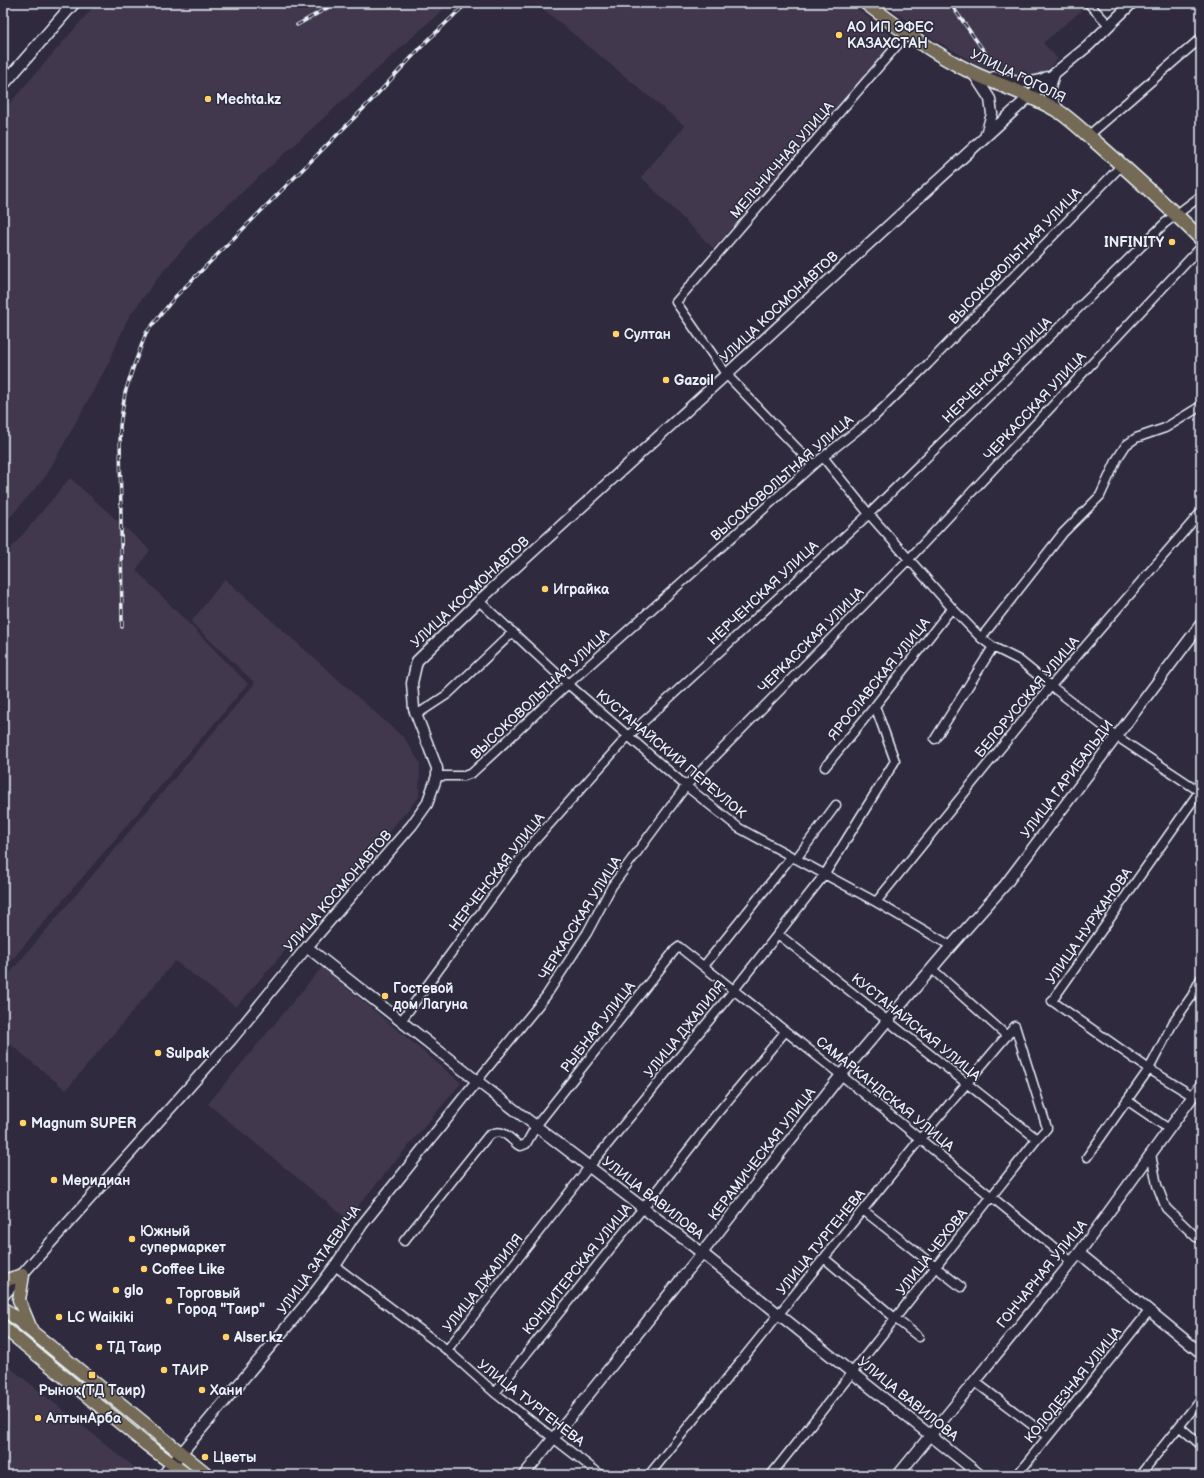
<svg xmlns="http://www.w3.org/2000/svg" width="1204" height="1478" font-family="'Balsamiq Sans',sans-serif">
	<style>
		.built { fill: #42394e }
		.lines { fill: none; stroke-linecap: round; stroke-linejoin: round }
		.minor-casing { stroke: #e8f1f8; stroke-width: 11 }
		.tertiary-casing { stroke: #e8f1f8; stroke-width: 13 }
		.secondary-casing { stroke: #e8f1f8; stroke-width: 14 }
		.primary-casing { stroke: #e8f1f8; stroke-width: 15 }
		.trunk-casing { stroke: #e8f1f8; stroke-width: 16 }
		.minor { stroke: #2f2a3d; stroke-width: 8 }
		.tertiary { stroke: #2f2a3d; stroke-width: 10 }
		.secondary { stroke: #2f2a3d; stroke-width: 11 }
		.primary { stroke: #756a55; stroke-width: 12 }
		.trunk { stroke: #756a55; stroke-width: 13 }
		.rail-casing { stroke: #e8f1f8; stroke-width: 3.5 }
		.rail { stroke: #2f2a3d; stroke-width: 2; stroke-dasharray: 6; stroke-linecap: butt }
		.poi-dot { fill: #ffd166; stroke: #2f2a3d; stroke-width: 1.5 }
		.labels { text-anchor: middle; dominant-baseline: central; stroke-width: 3; stroke-linejoin: round; paint-order: stroke }
		.poi-label { font-size: 14px; font-weight: bold; fill: #e8f1f8; stroke: #2f2a3d; text-anchor: start }
		.street-label { font-size: 14px; fill: #e8f1f8; stroke: #2f2a3d }
	</style>
	<rect width="100%" height="100%" fill="#2f2a3d"/>
	<filter id="ink" filterUnits="userSpaceOnUse"><feTurbulence type="fractalNoise" baseFrequency=".025" numOctaves="2"/><feDisplacementMap in="SourceGraphic" scale="8" xChannelSelector="R" yChannelSelector="G"/><feConvolveMatrix kernelMatrix="1 2 1 2 8 2 1 2 1" color-interpolation-filters="sRGB"/></filter>
	<g filter="url(#ink)">
		<path class="built" d="M97 3H450L196 234 160 275 128 318 108 364 46 476 3 525V111Z
			M536 3H850L899 42 803 151 713 248 641 177 685 126Z
			M883 3H1074L1081 11 1043 43 1058 59 1034 82 978 65 925 34Z
			M70 478 150 550 136 570 248 684 3 970V558Z
			M225 579 405 739 420 763 419 797 236 1007 175 961 66 1090 3 1038V981L255 683 191 622Z
			M322 967 461 1083 347 1219 208 1104Z
			M3 1362 144 1475H3Z"/>
		<g class="lines">
			<g class="minor-casing">
				<path id="minor" d="M1088 3 1109 25
					M1088 136 1201 38
					M823 457 869 514 952 608 981 638 993 647 1019 660 1051 686 1116 736 1199 791
					M813 465 726 374 676 302 907 34
					M479 601 568 684 686 786 739 828 876 902 951 946
					M981 638 1063 533 1100 496 1117 459 1126 445 1136 438 1165 428 1201 406
					M416 715 448 694 513 632
					M935 739 993 647
					M825 767 875 706 952 608
					M437 776H464L472 773 568 684 813 465 875 416 928 364 1122 165
					M796 859 836 805
					M876 902 1051 686 1201 512
					M778 934 1037 1139
					M704 966 791 857
					M932 969 1007 1036
					M401 1021 529 847 628 736 869 514 1165 223 1201 196
					M477 1081 546 996 587 933 612 886 686 786 909 559 1201 247
					M1193 1096 1149 1069 1052 1001 1201 789
					M1128 1101 1169 1129
					M1151 1154 1157 1185 1166 1208 1196 1237 1201 1238
					M1087 1157 1149 1069 1173 1023 1192 996 1201 978
					M863 1210 961 1287
					M404 1241 488 1136C502 1127 507 1136 518 1145L521 1146 526 1144 536 1126 675 950 679 947 841 1075 1072 1262
					M824 1258 896 1319 919 1337
					M335 1266 447 1350 495 1393 601 1475
					M447 1350 589 1167 734 990 825 874 895 761 875 706
					M974 1381 1047 1436
					M495 1393 643 1208 715 1116 785 1032
					M1180 1427 1201 1445
					M649 1475 920 1139 1015 1026
					M771 1475 1037 1139 1047 1128 1015 1026
					M1017 1475 1149 1311
					M1140 1475 1201 1399"/>
			</g>
			<g class="tertiary-casing">
				<path id="tertiary" d="M973 73 990 99 992 114 986 134
					M1054 75C1047 93 1049 95 1059 111
					M994 77C1011 81 1031 86 1047 77
					M307 947 477 1081 702 1253 980 1475
					M1079 1253 1201 1353
					M3 1296 231 1040 307 947 412 825 427 804 437 776V768L414 709 412 683 417 661 479 601 1055 73 1088 46 1132 3
					M163 1475 310 1299 335 1266 362 1225 477 1081
					M524 1475 702 1253 841 1075 951 946 1005 885 1201 624
					M898 1475 1079 1253 1201 1085"/>
			</g>
			<g class="secondary-casing">
				<path id="secondary" d="M3 85 74 3"/>
			</g>
			<g class="primary-casing">
				<path id="primary" d="M3 1281 23 1275 19 1300 31 1329
					M3 1308 208 1475
					M3 1327 147 1445 187 1475"/>
			</g>
			<g class="trunk-casing">
				<path id="trunk" d="M866 3C900 29 934 54 973 73 1001 86 1032 95 1058 111 1071 119 1087 135 1098 144 1133 175 1168 206 1201 239"/>
			</g>
			<use href="#minor" class="minor"/>
			<use href="#tertiary" class="tertiary"/>
			<use href="#secondary" class="secondary"/>
			<use href="#primary" class="primary"/>
			<use href="#trunk" class="trunk"/>
			<g class="rail-casing">
				<path id="rail" d="M950 3 988 57
					M297 25 336 3
					M122 627 120 426 125 393 133 368 146 333 175 297 367 105 426 42 467 3"/>
			</g>
			<use href="#rail" class="rail"/>
		</g>
	</g>
	<g class="poi-dot">
		<circle cx="839" cy="35" r="4"/>
		<circle cx="208" cy="99" r="4"/>
		<circle cx="1172" cy="242" r="4"/>
		<circle cx="616" cy="334" r="4"/>
		<circle cx="666" cy="380" r="4"/>
		<circle cx="545" cy="589" r="4"/>
		<circle cx="385" cy="996" r="4"/>
		<circle cx="158" cy="1053" r="4"/>
		<circle cx="23" cy="1123" r="4"/>
		<circle cx="54" cy="1180" r="4"/>
		<circle cx="132" cy="1239" r="4"/>
		<circle cx="144" cy="1269" r="4"/>
		<circle cx="116" cy="1290" r="4"/>
		<circle cx="169" cy="1301" r="4"/>
		<circle cx="59" cy="1317" r="4"/>
		<circle cx="226" cy="1337" r="4"/>
		<circle cx="99" cy="1347" r="4"/>
		<circle cx="164" cy="1370" r="4"/>
		<rect x="88" y="1371" width="8" height="8" rx="2"/>
		<circle cx="202" cy="1390" r="4"/>
		<circle cx="38" cy="1418" r="4"/>
		<circle cx="205" cy="1457" r="4"/>
	</g>
	<g class="labels">
		<g class="poi-label">
			<text x="847" y="27">АО ИП ЭФЕС<tspan x="847" dy="16">КАЗАХСТАН</tspan></text>
			<text x="216" y="99">Mechta.kz</text>
			<text x="1164" y="242" text-anchor="end">INFINITY</text>
			<text x="624" y="334">Султан</text>
			<text x="674" y="380">Gazoil</text>
			<text x="553" y="589">Играйка</text>
			<text x="393" y="988">Гостевой<tspan x="393" dy="16">дом Лагуна</tspan></text>
			<text x="166" y="1053">Sulpak</text>
			<text x="31" y="1123">Magnum SUPER</text>
			<text x="62" y="1180">Меридиан</text>
			<text x="140" y="1231">Южный<tspan x="140" dy="16">супермаркет</tspan></text>
			<text x="152" y="1269">Coffee Like</text>
			<text x="124" y="1290">glo</text>
			<text x="177" y="1293">Торговый<tspan x="177" dy="16">Город "Таир"</tspan></text>
			<text x="67" y="1317">LC Waikiki</text>
			<text x="234" y="1337">Alser.kz</text>
			<text x="107" y="1347">ТД Таир</text>
			<text x="172" y="1370">ТАИР</text>
			<text x="92" y="1390" text-anchor="middle">Рынок(ТД Таир)</text>
			<text x="210" y="1390">Хани</text>
			<text x="46" y="1418">АлтынАрба</text>
			<text x="213" y="1457">Цветы</text>
		</g>
		<g class="street-label">
			<text transform="translate(1018 76) rotate(26)">УЛИЦА ГОГОЛЯ</text>
			<text transform="translate(782 160) rotate(-49)">МЕЛЬНИЧНАЯ УЛИЦА</text>
			<text transform="translate(1015 256) rotate(-46)">ВЫСОКОВОЛЬТНАЯ УЛИЦА</text>
			<text transform="translate(779 307) rotate(-43)">УЛИЦА КОСМОНАВТОВ</text>
			<text transform="translate(997 370) rotate(-44)">НЕРЧЕНСКАЯ УЛИЦА</text>
			<text transform="translate(1035 406) rotate(-47)">ЧЕРКАССКАЯ УЛИЦА</text>
			<text transform="translate(782 478) rotate(-41)">ВЫСОКОВОЛЬТНАЯ УЛИЦА</text>
			<text transform="translate(470 592) rotate(-43)">УЛИЦА КОСМОНАВТОВ</text>
			<text transform="translate(763 593) rotate(-43)">НЕРЧЕНСКАЯ УЛИЦА</text>
			<text transform="translate(811 640) rotate(-45)">ЧЕРКАССКАЯ УЛИЦА</text>
			<text transform="translate(879 679) rotate(-51)">ЯРОСЛАВСКАЯ УЛИЦА</text>
			<text transform="translate(540 694) rotate(-43)">ВЫСОКОВОЛЬТНАЯ УЛИЦА</text>
			<text transform="translate(1027 697) rotate(-50)">БЕЛОРУССКАЯ УЛИЦА</text>
			<text transform="translate(671 754) rotate(40)">КУСТАНАЙСКИЙ ПЕРЕУЛОК</text>
			<text transform="translate(1067 779) rotate(-53)">УЛИЦА ГАРИБАЛЬДИ</text>
			<text transform="translate(497 872) rotate(-52)">НЕРЧЕНСКАЯ УЛИЦА</text>
			<text transform="translate(338 891) rotate(-49)">УЛИЦА КОСМОНАВТОВ</text>
			<text transform="translate(580 918) rotate(-58)">ЧЕРКАССКАЯ УЛИЦА</text>
			<text transform="translate(1089 926) rotate(-55)">УЛИЦА НУРЖАНОВА</text>
			<text transform="translate(598 1027) rotate(-52)">РЫБНАЯ УЛИЦА</text>
			<text transform="translate(916 1027) rotate(39)">КУСТАНАЙСКАЯ УЛИЦА</text>
			<text transform="translate(685 1029) rotate(-51)">УЛИЦА ДЖАЛИЛЯ</text>
			<text transform="translate(885 1094) rotate(39)">САМАРКАНДСКАЯ УЛИЦА</text>
			<text transform="translate(762 1154) rotate(-52)">КЕРАМИЧЕСКАЯ УЛИЦА</text>
			<text transform="translate(653 1198) rotate(38)">УЛИЦА ВАВИЛОВА</text>
			<text transform="translate(821 1242) rotate(-51)">УЛИЦА ТУРГЕНЕВА</text>
			<text transform="translate(932 1252) rotate(-52)">УЛИЦА ЧЕХОВА</text>
			<text transform="translate(319 1260) rotate(-54)">УЛИЦА ЗАТАЕВИЧА</text>
			<text transform="translate(577 1269) rotate(-51)">КОНДИТЕРСКАЯ УЛИЦА</text>
			<text transform="translate(1042 1274) rotate(-51)">ГОНЧАРНАЯ УЛИЦА</text>
			<text transform="translate(483 1283) rotate(-52)">УЛИЦА ДЖАЛИЛЯ</text>
			<text transform="translate(1073 1385) rotate(-51)">КОЛОДЕЗНАЯ УЛИЦА</text>
			<text transform="translate(908 1399) rotate(39)">УЛИЦА ВАВИЛОВА</text>
			<text transform="translate(531 1403) rotate(38)">УЛИЦА ТУРГЕНЕВА</text>
		</g>
	</g>
	<rect width="1204" height="1478" fill="none" stroke="#2f2a3d" stroke-width="16"/>
	<rect x="8" y="8" width="1188" height="1462" fill="none" stroke="#e8f1f8" stroke-width="1.5" filter="url(#ink)"/>
</svg>
